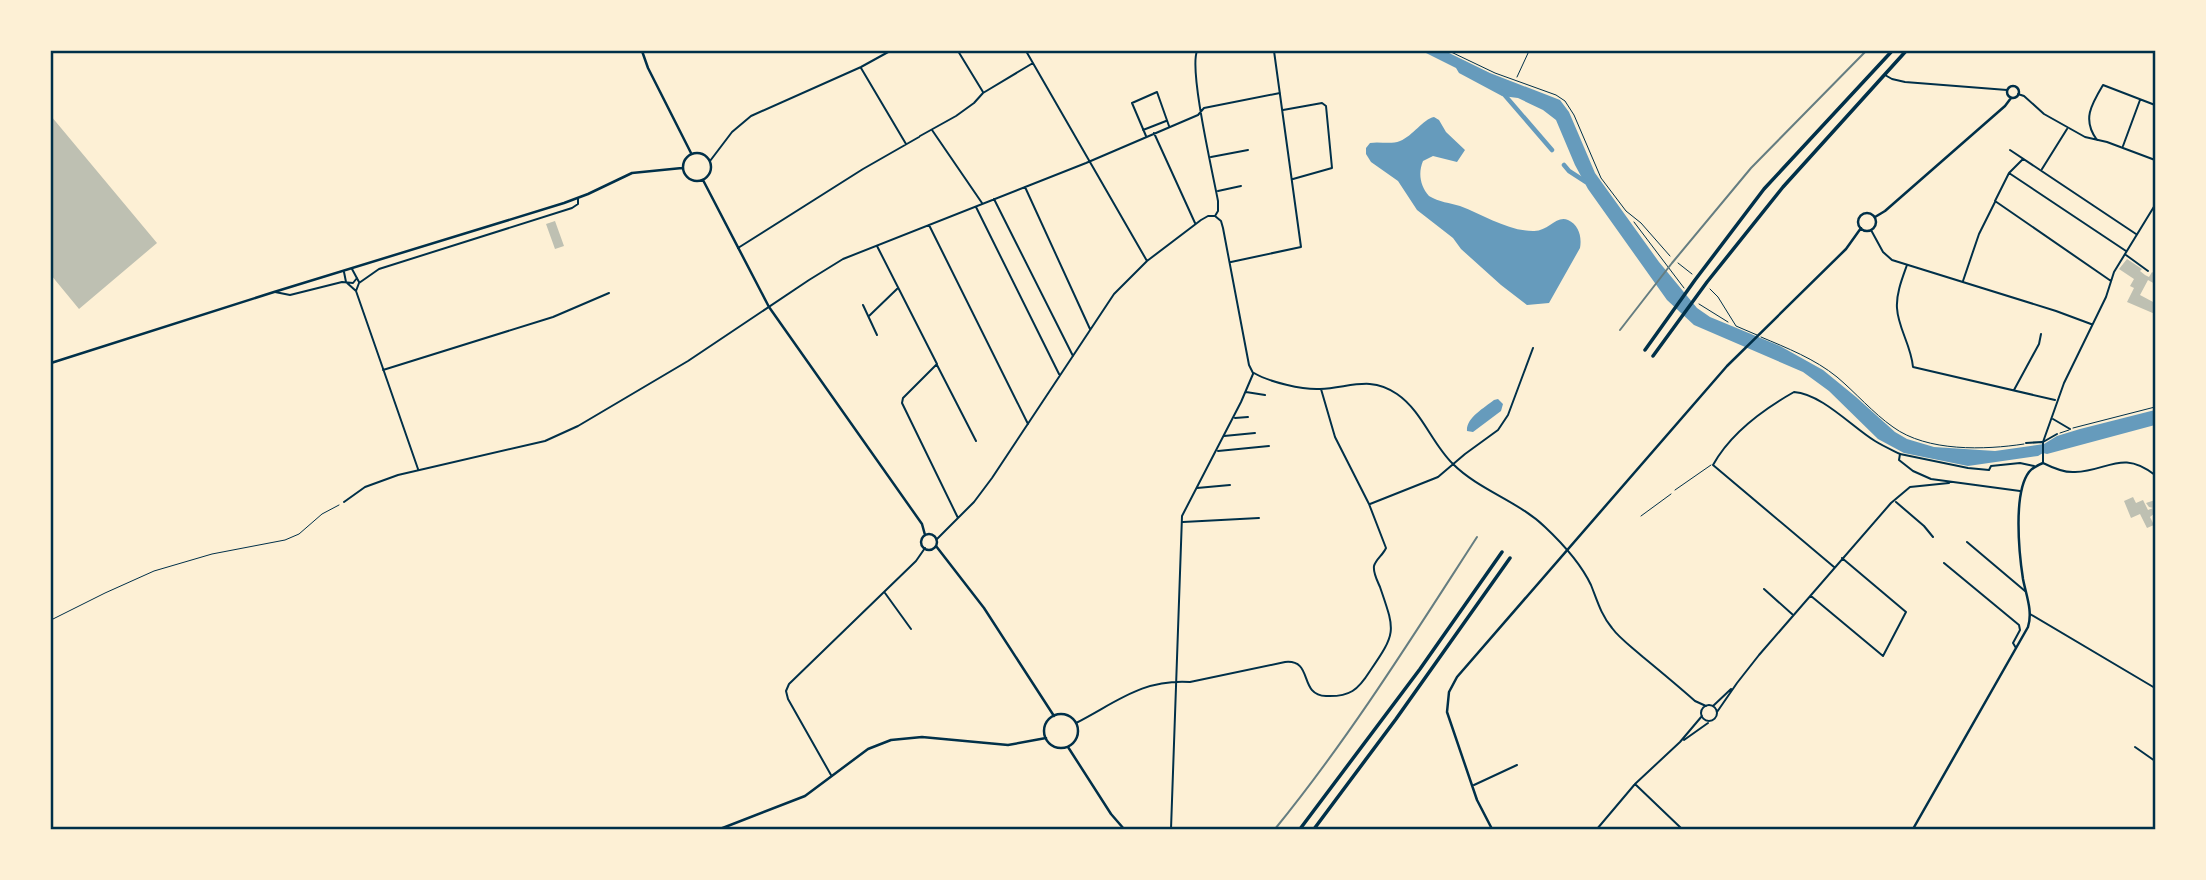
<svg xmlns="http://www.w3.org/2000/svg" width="2206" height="880" font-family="'Work Sans',sans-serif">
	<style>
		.water { fill: #669bbc }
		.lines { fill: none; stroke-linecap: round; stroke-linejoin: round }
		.canal { stroke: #669bbc; stroke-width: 4.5 }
		.building { fill: #bec0b2 }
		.path { stroke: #003049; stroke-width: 1 }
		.service { stroke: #003049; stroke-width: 1 }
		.pedestrian { stroke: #003049; stroke-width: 2 }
		.minor { stroke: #003049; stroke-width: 2 }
		.tertiary { stroke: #003049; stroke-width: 2.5 }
		.motorway { stroke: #003049; stroke-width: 3.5 }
		.rail { stroke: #657d81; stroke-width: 2 }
		.neatline { fill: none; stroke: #003049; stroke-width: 2.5 }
	</style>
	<rect width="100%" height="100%" fill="#fdf0d5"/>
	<path class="water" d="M1422 51H1445L1490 73 1560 100 1569 112 1595 173 1659 262 1697 308 1710 317 1780 346 1823 370 1856 397 1895 432 1907 439 1934 447 1995 451 2044 444 2057 436 2080 429 2155 410V425L2047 454 2043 453 2038 456 1968 466 1904 453 1878 439 1829 391 1803 372 1694 325 1667 300 1588 189 1575 165 1556 120 1543 110 1518 98 1502 96 1459 73 1456 68Z
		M1434 117 1439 120 1446 132 1465 150 1457 162 1433 156 1423 161C1418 173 1420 186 1429 196 1439 202 1450 203 1460 206 1484 215 1508 231 1533 231 1548 232 1556 215 1568 220 1579 225 1582 237 1580 248L1549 303 1527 305 1501 285 1461 249 1453 238 1417 210 1398 181 1371 162 1366 154V148L1370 143C1380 141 1390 145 1400 141 1413 136 1423 119 1434 117Z
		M1498 399 1503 404 1501 411 1473 432 1467 431C1466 418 1484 408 1494 400Z"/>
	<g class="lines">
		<path class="canal" d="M1502 92 1552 150
			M1564 165 1569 171 1586 182"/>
	</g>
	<path class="building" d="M51 116 157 243 79 309 51 275Z
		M555 221 564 246 555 249 546 224Z
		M2127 259 2142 269 2140 271 2145 275 2149 277 2152 272 2155 274V284L2148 280 2140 295 2155 303V314L2127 302 2134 288 2130 286 2134 279 2119 269Z
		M2133 497 2136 503 2143 500 2148 510 2153 508 2149 507 2146 503 2155 500V513L2150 517 2154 525 2147 528 2140 514 2131 518 2124 501Z"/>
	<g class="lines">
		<path class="path" d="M1517 77 1529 51
			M1634 222 1684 288
			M1699 304 1728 322
			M1641 516 1671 494
			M51 620 105 593 154 571 212 554 285 540 299 534 322 514 339 505"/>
		<path class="service" d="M1449 51 1495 73 1556 95 1565 101 1574 115 1601 178 1626 211 1641 223 1670 256
			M1678 263 1692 274
			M1710 289 1718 297 1736 326 1757 335
			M1761 337C1787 348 1815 359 1837 377 1856 393 1873 413 1893 427 1927 452 1985 450 2024 444
			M2073 428 2155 407
			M2060 433 2069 430
			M1675 490 1711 465"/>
		<path class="pedestrian" d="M2053 419 2070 429
			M2043 442 2057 434
			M1900 454 1968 468 1989 470 1991 466 2020 463 2034 466"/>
		<path class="minor" d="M958 51 983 92
			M1026 51 1147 261
			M1197 51C1189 71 1213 174 1218 201V211L1215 216 1221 221 1223 228 1249 365 1253 373
			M861 68 906 144
			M1885 75 1892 79 1905 82 2007 90
			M2018 94 2024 96 2044 114 2085 137 2107 142 2155 160
			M1283 110 1322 103 1326 106 1332 168 1293 179
			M932 130 982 203
			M1143 130 1166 121
			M1154 133 1195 223
			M920 136 956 116 974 103 983 93 1033 63
			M1146 136 1132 103 1157 92 1169 126
			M2097 140C2082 120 2091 105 2103 85L2155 105
			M2123 146 2140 100
			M2010 150 2136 234
			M1211 157 1248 150
			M2023 159 2009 173 1995 201 2111 281
			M710 161 732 132 751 116 861 67 890 51
			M2042 169 2067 129
			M2009 173 2126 251
			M1025 187 1090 329
			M1218 191 1241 186
			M994 199 1073 356
			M2155 205 2114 272 2106 297 2064 383 2043 442V463C2053 468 2064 473 2075 472 2108 471 2122 449 2155 475
			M976 207 1059 374
			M929 225 1028 424
			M1871 230 1883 252 1892 260 2056 311 2091 324
			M877 246 937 364 903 398 902 403 958 518
			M738 248 863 169 919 137
			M2126 255 2148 271
			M1231 262 1301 247 1274 51
			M1907 265C1902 279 1896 294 1897 308 1898 328 1911 345 1913 367L2055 400
			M352 269 359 282
			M344 272 346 282 356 291 418 469
			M1963 281 1979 234 1995 202
			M356 291 359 283 379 269 572 208 578 204V199
			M275 292 290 295 342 282 353 283 357 278
			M863 305 877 335
			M869 316 898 288
			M937 365 976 441
			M383 370 553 317 609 293
			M1254 373C1269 382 1303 390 1320 389 1349 388 1370 375 1397 394 1422 411 1432 444 1453 464 1479 490 1518 501 1545 527 1562 543 1581 564 1591 585 1597 600 1601 615 1612 628 1620 639 1632 647 1643 657 1660 671 1678 686 1695 701L1706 706
			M2014 390 2039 344 2041 334
			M1246 392 1265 395
			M1235 418 1248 417
			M1224 436 1255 433
			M2026 443 2042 442
			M1218 451 1269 446
			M1197 488 1230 485
			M344 502 365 487 398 475 545 441 578 426 688 361 809 280 843 259 1086 163 1198 115 1204 108 1280 93
			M1896 502 1924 526 1933 537
			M1370 504 1438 477 1465 454 1498 430 1508 415 1533 348
			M1183 522 1259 518
			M937 539 974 502 992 478 1114 294 1147 261 1201 220 1208 216H1215
			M1967 542 2025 591
			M1944 563 2019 625 2020 630 2013 643 2016 648
			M1834 567 1713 465C1730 434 1764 409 1794 392 1822 394 1852 427 1875 441 1883 446 1892 450 1900 454L1899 460 1913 471 1931 479 2020 491
			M1764 589 1792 614
			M885 593 911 629
			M1811 596 1883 656 1906 612 1842 558
			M2030 614 2155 688
			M1701 713a8 8 0 1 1 16 0a8 8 0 1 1-16 0Z
			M1713 706 1731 689
			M1717 712 1737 683 1759 655 1891 503 1910 487 1949 483
			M1076 723C1117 702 1142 679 1190 682L1285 662C1314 659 1298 695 1326 696 1350 697 1358 690 1370 671 1397 632 1395 631 1380 587 1377 580 1373 573 1374 566 1376 559 1383 555 1386 548L1369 504 1335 437 1321 389
			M1684 740 1708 723
			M2135 747 2155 761
			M831 775 788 699 786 691 789 684 916 561 925 548
			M1635 784 1682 829
			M1474 785 1517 765
			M1171 829 1182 516 1241 402 1253 374
			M1597 829 1635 784 1680 742 1702 716"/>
		<path class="tertiary" d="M642 51 648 68 691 153
			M2007 92a6 6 0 1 1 12 0a6 6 0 1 1-12 0Z
			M683 167a14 14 0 1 1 28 0a14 14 0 1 1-28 0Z
			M703 180 769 307 922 524 925 535
			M1858 222a9 9 0 1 1 18 0a9 9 0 1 1-18 0Z
			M1875 217 1885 211 2005 106 2011 98
			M51 363 274 292 564 203 588 194 632 173 682 168
			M921 542a8 8 0 1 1 16 0a8 8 0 1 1-16 0Z
			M936 546 984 608 1054 716
			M1044 731a17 17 0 1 1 34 0a17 17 0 1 1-34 0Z
			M1068 747 1111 814 1124 829
			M720 829 805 796 868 749 891 740 922 737 1008 745 1046 738
			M1492 829 1477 800 1447 712 1449 692 1457 677 1727 366 1846 249 1861 228
			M1913 829 2028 627C2033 611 2026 595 2023 579 2019 553 2013 493 2029 472 2033 467 2038 465 2043 463"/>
		<path class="motorway" d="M1645 350 1695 280 1764 189 1892 51
			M1653 356 1707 282 1783 187 1906 51
			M1300 829 1420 669 1502 552
			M1314 829 1396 719 1510 558"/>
		<path class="rail" d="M1620 330 1672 263 1751 168 1866 51
			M1275 829C1350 737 1413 636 1477 537"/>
	</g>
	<rect width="2206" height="880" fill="none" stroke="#fdf0d5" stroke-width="105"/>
	<rect x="52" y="52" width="2102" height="776" class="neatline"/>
</svg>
